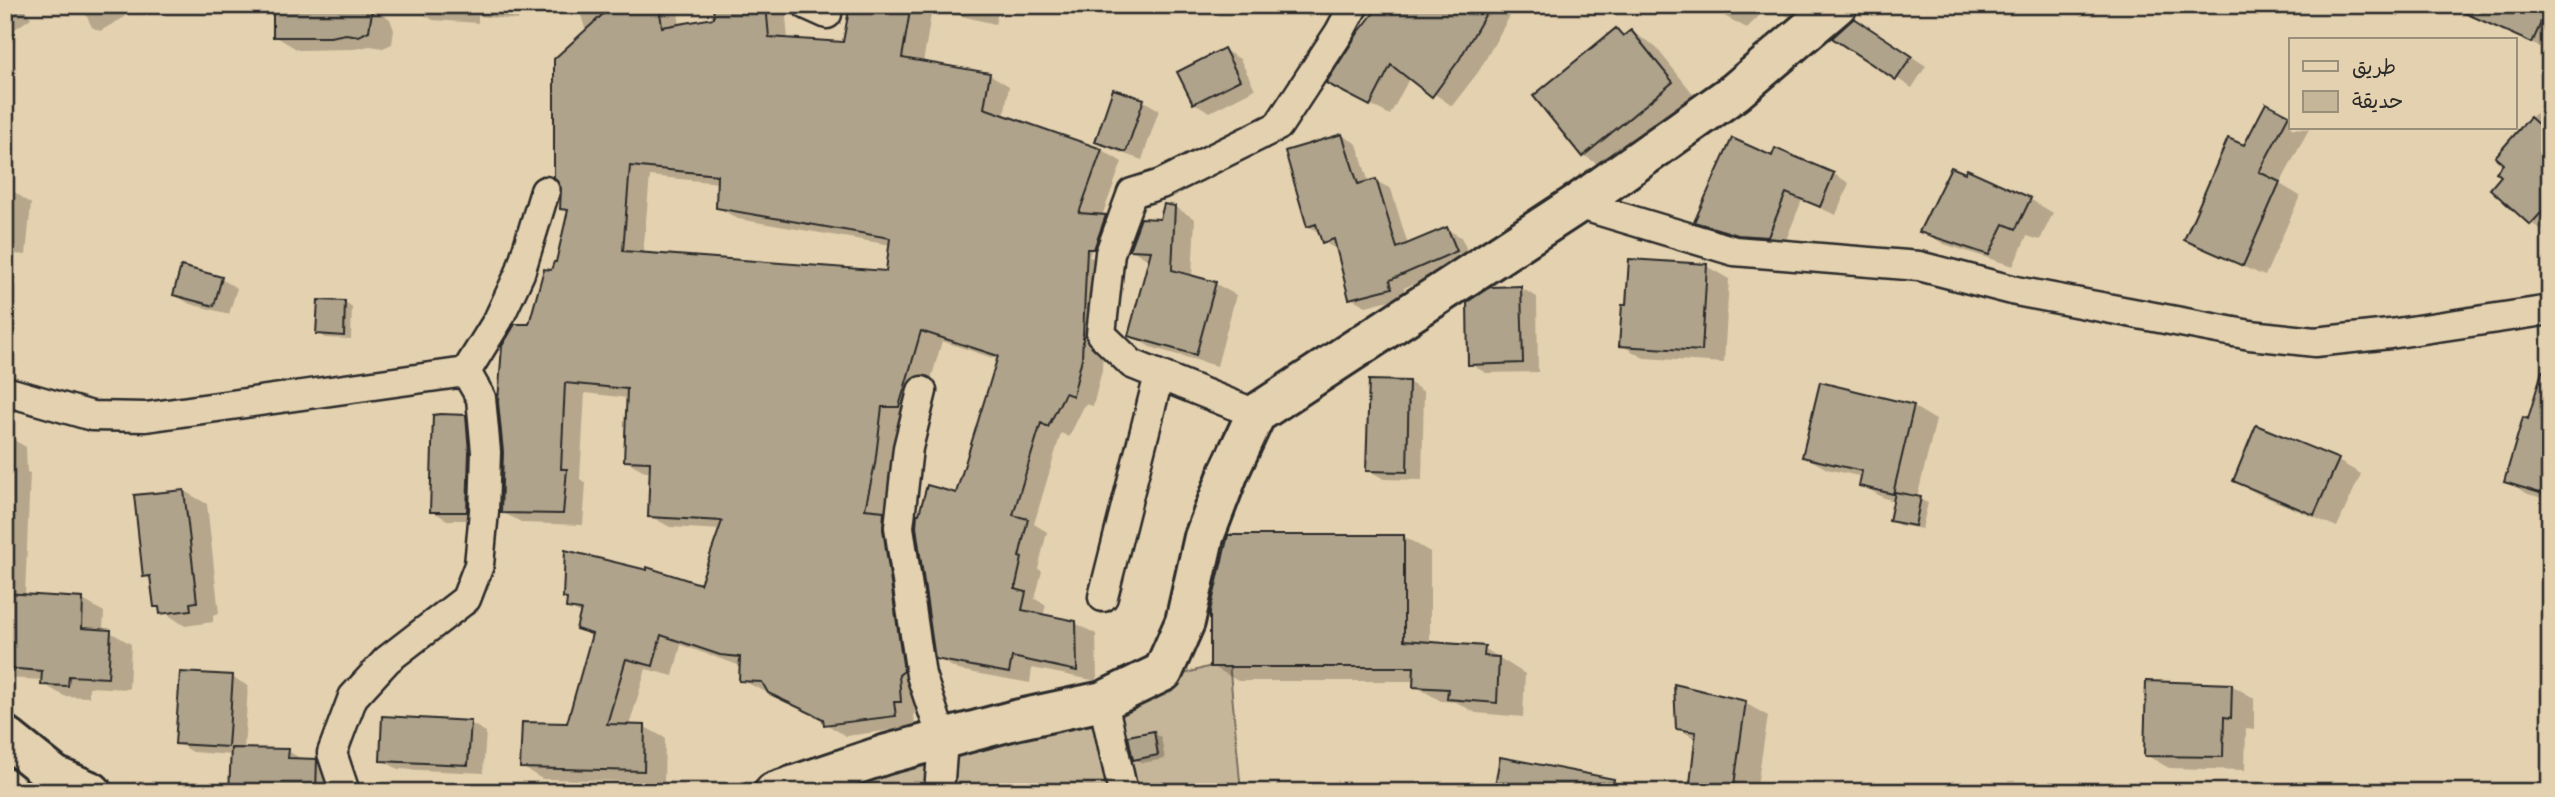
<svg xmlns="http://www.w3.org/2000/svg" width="2555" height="797" font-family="Mali,'Playpen Sans Arabic',sans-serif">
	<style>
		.green { fill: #c6b699; stroke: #787062; stroke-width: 2 }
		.shadow { fill: #0003; fill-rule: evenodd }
		.building { fill: #b0a38b; stroke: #2b2b2b; stroke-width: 2; fill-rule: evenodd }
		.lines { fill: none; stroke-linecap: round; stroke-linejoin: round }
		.street-casing { stroke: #2b2b2b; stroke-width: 33 }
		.secondary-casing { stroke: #2b2b2b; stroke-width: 44 }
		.street { stroke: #e4d1af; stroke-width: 28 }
		.secondary { stroke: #e4d1af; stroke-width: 38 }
	</style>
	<rect width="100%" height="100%" fill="#e4d1af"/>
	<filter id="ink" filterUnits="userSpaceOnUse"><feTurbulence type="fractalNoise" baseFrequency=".0143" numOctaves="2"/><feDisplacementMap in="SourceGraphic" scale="14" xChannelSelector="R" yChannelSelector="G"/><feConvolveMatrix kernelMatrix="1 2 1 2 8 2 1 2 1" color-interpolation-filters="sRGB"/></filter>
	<g filter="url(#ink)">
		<path class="green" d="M1229 661 1241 792H796L1204 668Z"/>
		<path class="shadow" d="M5 5H22L31 18 5 36Z
			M84 5H119L125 17 100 31 92 27 82 7Z
			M275 5H379V12L390 19 394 30 392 44 383 48 370 46 354 49 298 50 275 36Z
			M420 5H519L518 20 478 16V23L433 20 420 12Z
			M578 5H677L680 26 708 36 736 5H785L788 40 845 44 851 5H1000L995 24 932 9 923 63 989 74 1009 86 1004 117 1102 150 1122 162 1102 216 1126 228 1107 259 1102 370 1093 406 1085 404 1069 437 1061 433 1034 524 1047 532 1038 569 1042 571 1035 599 1046 605 1043 616 1075 623 1096 634 1097 681 1032 668 1030 683 958 670 937 658 957 495 999 360 942 341 920 418H902L921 713H914L915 727 846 736 826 724 825 720 741 680V666L681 645 673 676 646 669 629 726 645 727 665 738 664 782 542 779 522 767 568 724 593 637 578 628 582 615 568 607 701 586 721 530 670 527 650 516 652 472H646L625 460 628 398 585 393 580 479 586 483 583 525 523 523 502 512 552 273 557 264 569 212 562 208 586 32ZM650 176 719 183 717 207 738 219 891 245 888 272 643 254ZM1101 224H1105L1093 258 1089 257Z
			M1290 5H1317L1311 18Z
			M1382 5H1516L1479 71 1452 106 1410 77 1390 115 1348 93Z
			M1715 5H1770L1747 28 1726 17Z
			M1775 5H1824L1801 24 1781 12Z
			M2532 5 2550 14 2548 51 2472 15Z
			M1870 29 1926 66 1912 88 1834 38Z
			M1617 30 1626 36 1631 32 1654 45 1695 96 1606 169 1583 155Z
			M1224 50 1240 59 1255 89 1210 112 1194 103Z
			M1114 91 1144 101 1159 110 1142 160 1113 150 1098 141Z
			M2550 97V234L2532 224 2492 189 2503 176 2506 164 2497 156Z
			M2266 105 2291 118V128L2309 129 2280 184 2300 196 2265 276 2208 252 2187 239 2245 147Z
			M1342 135 1357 144 1369 183 1376 181 1391 189 1408 245 1446 229 1461 237 1471 259 1404 288 1406 296 1366 306 1351 298 1338 250 1323 242 1320 233 1308 226Z
			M1776 150 1834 174 1849 183 1836 215 1802 200 1784 245 1755 243 1712 230 1697 221 1773 158Z
			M5 185 31 204 26 255 5 253Z
			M2030 199 2053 213 2040 240 2027 236 2013 266 1944 244 1922 231Z
			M1175 207 1195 219 1192 277 1216 284 1236 295 1217 366 1150 347 1130 335 1150 261 1131 249ZM1174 258 1173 279 1170 266Z
			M1706 266 1729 279 1724 363 1644 358 1621 345Z
			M221 279 237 288 229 314 190 304 175 295Z
			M1521 288 1537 297 1538 372 1486 373 1470 364Z
			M345 303 352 307 351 339 325 338 318 333Z
			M1409 382 1424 392 1422 480 1384 479 1368 470Z
			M2550 400V500L2528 494 2506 481 2530 422Z
			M1914 407 1936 420 1917 498 1928 503 1922 529 1899 525 1891 520 1895 501 1884 498 1861 485 1863 477 1827 469 1804 456Z
			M465 417 481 426 482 520H447L432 511Z
			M5 435 26 447 27 472 30 473 25 596 83 600 104 612 103 631 110 632 131 644 129 689 89 687V697L64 696 43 684V680L5 678Z
			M2338 461 2361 474 2337 527 2258 494 2235 481Z
			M184 491 207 504 219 614 213 615V622L185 626 155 606 153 581 145 576Z
			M1403 536 1430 552V644L1484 648 1525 674 1523 717 1476 713 1456 702 1441 701 1415 686V681H1238L1212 666Z
			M232 677 248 686 244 750 288 751 305 761H316L332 770 331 792H232V755L193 752 177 743Z
			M2231 685 2254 698V730L2246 729 2245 770 2169 768 2146 755Z
			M1745 703 1768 716 1756 792H1690L1697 740 1678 728Z
			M470 723 486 732 483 773 398 769 382 760Z
			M1153 733 1161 737 1165 759 1142 763 1135 759Z
			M1496 785 1595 792H1507Z"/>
		<path class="building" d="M273 5H373L369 31 359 36 346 34 330 37H273Z
			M613 5H659L662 27 714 18 713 5H766L769 37 843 42 850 5H911L902 58 990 73 984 108 1102 149 1079 213 1106 215 1094 249H1087L1082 358 1073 396 1065 393 1048 427 1041 423 1013 515 1028 519 1019 557 1022 558 1015 589 1026 592 1022 610 1076 621 1077 671 1012 657 1009 673 935 659 916 527 917 514H919L927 485 956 493 998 356 921 331 899 407H882L875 464 865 509 884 511 883 529 904 671 899 675 901 702H894L896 716 824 725 823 719 768 693 762 682 739 681 740 657 720 655 661 635 653 666 626 659 607 724 645 725 644 771 520 768 522 722 567 723 592 634 576 629 581 610 566 608 567 599 563 598 565 550 647 570V567L700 584 722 521 648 517 650 462 624 461 627 389 565 383 561 469H567L563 514 501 513 503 452 498 402 502 346 515 324H529L544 269 551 270 554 262H556L568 210 560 209 561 188 554 177V59ZM630 166 717 175 716 208 890 238 886 271 623 251Z
			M1380 5H1491L1459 60 1432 97 1391 65 1370 106 1326 83 1358 33Z
			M2447 5H2549L2532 43Z
			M1854 18 1912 56 1896 80 1832 38Z
			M1616 28 1623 36 1631 30 1673 82 1582 157 1533 96Z
			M1224 48 1240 80 1193 104 1177 72Z
			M1113 89 1144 99 1126 152 1095 142Z
			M2266 103 2289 115 2259 172 2280 182 2243 266 2184 240 2228 138 2244 145Z
			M2530 117 2550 135V203L2530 225 2490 189 2501 176 2496 172 2503 164 2495 157Z
			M1342 134 1358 184 1376 179 1397 248 1447 227 1457 251 1390 280 1392 288 1349 299 1334 239 1322 243 1316 224 1307 227 1285 151Z
			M1732 138 1772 156 1775 148 1834 173 1820 207 1786 193 1768 237 1738 235 1694 222Z
			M1951 167 1965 173 1967 169 2031 198 2016 229 2004 224 1989 255 1919 232Z
			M1164 204 1175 206 1172 270 1216 282 1196 355 1128 336 1151 251 1129 250 1141 218 1160 219Z
			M1629 259 1707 264 1702 351 1619 346 1622 305H1626Z
			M181 266 222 277 214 306 173 295Z
			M1521 286 1523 363 1468 365 1467 302 1490 287Z
			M318 300 345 301 344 336 316 334Z
			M2542 371 2550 372V496L2504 482 2523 417 2528 419Z
			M1369 380 1409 381 1407 472 1366 471Z
			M1820 382 1914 405 1893 494 1859 486 1862 471 1802 457Z
			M441 414 466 415 469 452 467 512H430L433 415Z
			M2256 425 2339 459 2314 515 2233 481Z
			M184 490 197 602 190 603 191 610 160 614 159 607H154L150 576 143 577 134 495Z
			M1895 492 1921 497 1915 526 1889 521Z
			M1228 535H1404V640L1485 646 1484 656 1499 657 1497 703 1447 699 1448 689 1413 687 1414 667H1210V611Z
			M5 593 83 598 82 628 111 630 108 678 69 676 68 686 41 685 42 671 5 668Z
			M180 672 233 675 228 747 175 744Z
			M2146 681 2232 684 2231 718 2224 717 2223 757 2144 756Z
			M1674 684 1746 701 1733 792H1689L1696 732 1676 729Z
			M382 716 471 721 468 765 380 761Z
			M1154 731 1158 755 1133 760 1128 736Z
			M231 748 289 749 288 758 317 759 316 792H229Z
			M1500 757 1614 779 1612 792H1521L1495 786Z"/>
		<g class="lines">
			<g class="street-casing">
				<path id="street" d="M807 5 827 14
					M1577 204 1734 251 1919 266 2016 291 2250 335 2315 342 2390 334 2550 310
					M466 372 498 320 520 273 545 191
					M5 391 92 416 146 417 466 372 481 398 486 452 484 511 479 565 466 599 387 660 353 697 332 753 345 792
					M922 391 908 448 899 527 921 675 943 741 939 792
					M1256 414 1132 364 1101 334 1110 253 1132 193 1161 184 1278 126 1339 33 1354 5
					M1103 597 1159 375
					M1103 701 1123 792"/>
			</g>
			<g class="secondary-casing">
				<path id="secondary" d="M5 736 55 776 92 792
					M774 792 887 754 1015 720 1103 701 1163 672 1185 622 1204 537 1229 472 1256 414 1577 204 1735 92 1837 5"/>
			</g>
			<use href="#street" class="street"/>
			<use href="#secondary" class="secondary"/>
		</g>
	</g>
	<rect width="2555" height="797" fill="none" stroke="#e4d1af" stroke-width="28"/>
	<rect x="14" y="14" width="2527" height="769" fill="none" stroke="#2b2b2b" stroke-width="2.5" filter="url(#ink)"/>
	<rect x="2289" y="38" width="228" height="91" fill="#e4d1af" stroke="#9a8f7a" stroke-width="2"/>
	<rect x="2303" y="61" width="35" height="10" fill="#e4d1af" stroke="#9a8f7a" stroke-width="2"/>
	<text x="2352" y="74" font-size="21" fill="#2b2b2b">طريق</text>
	<rect x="2303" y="91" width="35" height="21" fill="#c6b699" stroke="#9a8f7a" stroke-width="2"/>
	<text x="2352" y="108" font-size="21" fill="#2b2b2b">حديقة</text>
</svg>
